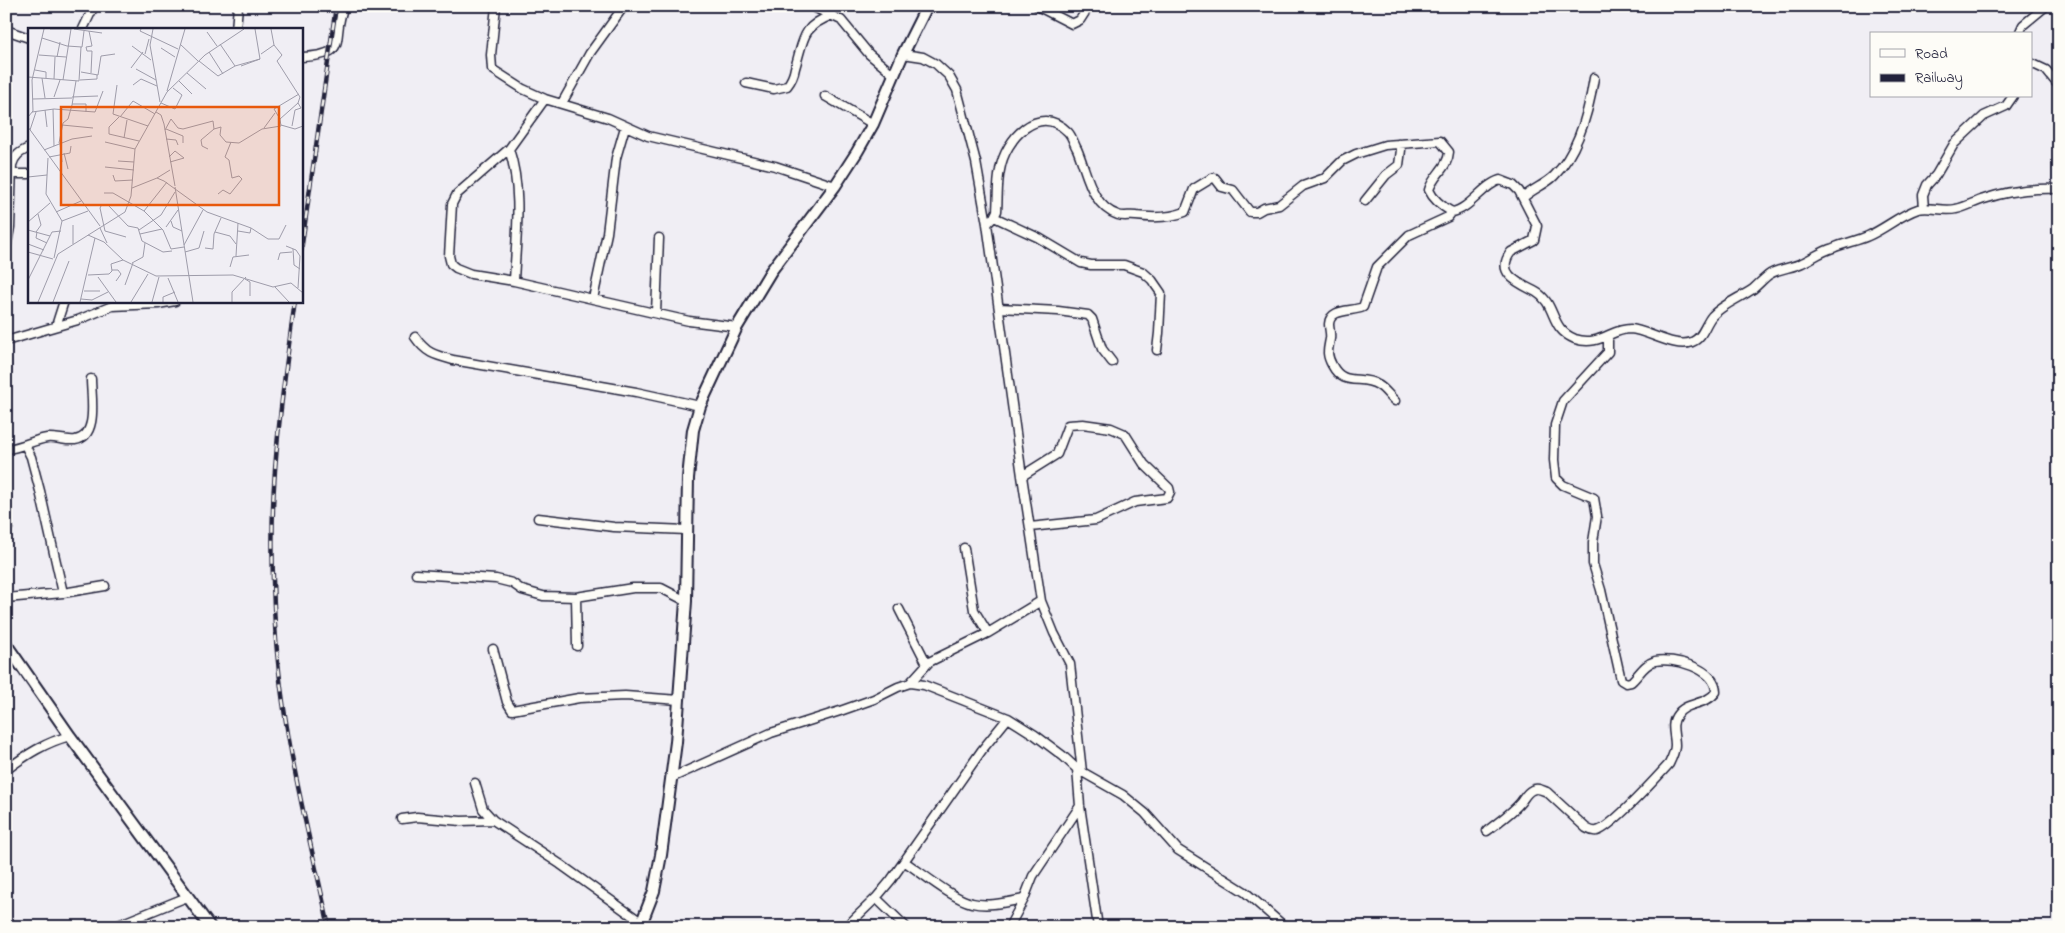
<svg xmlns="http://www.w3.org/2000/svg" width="2065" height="933" font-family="'Indie Flower',sans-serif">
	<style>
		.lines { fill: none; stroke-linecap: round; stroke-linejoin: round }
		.street-casing { stroke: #22223b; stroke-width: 11 }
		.secondary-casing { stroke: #22223b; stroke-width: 14 }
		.street { stroke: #fdfcf7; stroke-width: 8 }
		.secondary { stroke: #fdfcf7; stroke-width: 10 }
		.rail-casing { stroke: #22223b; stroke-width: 4.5 }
		.rail { stroke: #fdfcf7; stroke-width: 2.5; stroke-dasharray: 8; stroke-linecap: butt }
		.inset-road { fill: none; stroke: #9e9caa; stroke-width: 1 }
		.view { fill: #e8590c; fill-opacity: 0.15; stroke: #e8590c; stroke-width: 2.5 }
		.inset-edge { fill: none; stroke: #22223b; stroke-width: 2.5 }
	</style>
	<rect width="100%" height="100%" fill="#f0eef4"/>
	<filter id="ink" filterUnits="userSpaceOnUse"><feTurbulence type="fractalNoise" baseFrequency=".02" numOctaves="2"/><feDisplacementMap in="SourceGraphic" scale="10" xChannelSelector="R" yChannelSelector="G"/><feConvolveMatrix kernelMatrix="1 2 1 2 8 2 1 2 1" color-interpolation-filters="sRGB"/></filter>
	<g filter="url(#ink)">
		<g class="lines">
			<g class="street-casing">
				<path id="street" d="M496 6 491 55 492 69 523 89 545 99 608 118 648 136 775 166 835 186
					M811 6 841 20 869 54 894 75
					M1037 6 1072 24 1080 20 1089 6
					M83 29 94 6
					M236 29 238 6
					M6 30 29 38
					M2019 34 2023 25 2046 6
					M903 54 923 57 936 64 949 76 957 90 976 162 987 224 1022 476 1041 601 1054 633 1070 664 1082 772
					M301 57C352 55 330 39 344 6
					M2031 63 2046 70 2059 86
					M746 83 774 89 787 86C791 81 794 74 795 68 804 39 801 27 832 15
					M825 96 873 124
					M545 99 509 149 457 194 452 204 449 256 451 264 456 268 471 274 514 281 689 321 737 327
					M562 103 590 53 624 6
					M509 149C523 191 516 238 514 281
					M10 174H29
					M1523 198C1532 189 1545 185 1554 176 1578 152 1589 110 1594 78
					M1365 201 1386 175 1399 165 1401 150 1398 144
					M1924 208 1923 195 1927 185 1936 175 1954 144 1984 116 2006 106 2013 96
					M994 217 1039 238 1081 263 1091 265H1124L1143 272 1152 280 1161 293 1159 333 1157 350
					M987 224 994 217 997 211C998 198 997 183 1000 170 1005 139 1039 102 1068 132 1072 136 1074 144 1077 149 1087 172 1091 206 1118 215 1123 217 1130 215 1136 216 1153 218 1170 218 1185 212L1194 189 1212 178H1215L1222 187 1233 190 1250 212H1257L1264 208 1279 205 1303 186 1325 178 1342 161 1356 154 1385 145 1440 141 1449 152C1448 168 1433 175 1429 190 1433 199 1443 207 1452 212 1469 210 1483 185 1500 180L1513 185 1519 191 1537 226 1534 240 1511 252C1494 274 1521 284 1536 292 1557 304 1549 329 1575 339 1599 347 1611 329 1630 329 1648 330 1674 349 1692 342 1703 338 1705 324 1712 316 1723 304 1740 298 1753 289 1759 284 1764 278 1770 274 1780 268 1792 268 1802 263 1813 258 1822 251 1833 248 1844 243 1857 241 1868 236 1886 228 1900 215 1918 209 1930 206 1943 212 1956 209 1966 207 1974 202 1984 199 2007 191 2035 188 2059 189
					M6 249 10 227 12 165C15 155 20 152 29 148
					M593 299 607 233 616 158 625 127
					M999 308 1058 311 1088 315 1092 319 1102 349 1112 362
					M656 313 659 238
					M56 326 64 301
					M415 337C426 353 434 355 453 360L636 392 700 406
					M6 341 78 320 112 306 158 304 175 301
					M1395 401C1389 396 1384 388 1378 385 1361 374 1344 388 1332 365 1326 354 1328 350 1330 339 1331 334 1329 329 1329 324 1330 308 1352 312 1363 307L1377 267 1409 235 1448 217 1452 212
					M25 445 31 457 40 491 63 593
					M6 449C21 448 33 440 47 438 56 437 65 441 75 440 99 437 91 397 91 379
					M1022 476 1057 454 1068 425 1083 424 1111 428 1125 434 1144 464 1169 488 1170 492 1167 498 1135 502 1096 520 1030 527
					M6 515 8 528
					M538 518 614 527 687 530
					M964 548 974 610 988 633
					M416 574 496 579 512 583 522 590 543 596 576 597 633 588H661L686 601
					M576 597 577 646
					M6 598 63 593 105 586
					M899 609 927 664
					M493 649 507 702 512 710 579 698 625 696 679 700
					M910 683 929 662 988 633 1041 601
					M1077 769 1080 806 1098 927
					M6 770C26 755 46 742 70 736
					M671 778 771 733 840 711 874 699 898 687 910 683 924 685 1008 718 1035 735 1063 756 1077 769 1123 795 1145 813 1178 850 1245 892 1285 927
					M475 783 483 809 493 820
					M402 819 417 817 461 821 493 820 560 864 648 927
					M1487 831C1498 822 1512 813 1521 802 1524 798 1527 792 1532 790 1537 787 1542 790 1547 792L1586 828C1590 830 1593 832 1597 831 1611 828 1658 776 1669 764 1672 758 1675 752 1675 745 1675 735 1670 724 1677 715 1686 701 1706 706 1716 692 1716 668 1673 657 1655 661 1644 664 1639 675 1631 682L1626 683 1621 680 1601 590 1593 564V542L1597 516 1594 498 1563 485 1556 478 1554 460 1555 425 1563 401 1608 352V337
					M905 862C922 873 953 899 972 903 989 907 1007 902 1024 899
					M876 898 906 927
					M113 927 187 897
					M846 927 876 898 891 880 982 750 1008 718
					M1009 927 1024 899 1033 876 1080 806"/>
			</g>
			<g class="secondary-casing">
				<path id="secondary" d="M6 644 70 736 210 927
					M640 927 654 891 661 855 676 742 686 601 688 478 693 430 700 406 737 327 771 271 835 186 857 152 873 124 903 54 927 6"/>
			</g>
			<use href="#street" class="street"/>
			<use href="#secondary" class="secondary"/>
			<g class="rail-casing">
				<path id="rail" d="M301 251 336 6
					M295 301C287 357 279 414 275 470 271 522 272 574 275 625 281 728 307 827 329 927"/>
			</g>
			<use href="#rail" class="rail"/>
		</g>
	</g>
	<g transform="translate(28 28)">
		<rect width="275" height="275" fill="#f0eef4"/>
		<path class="inset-road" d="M22 1H43M46 1 74 5M113 1 112 3 150 21M125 1 122 17 132 74M179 4 189 18M14 10 39 18 54 19 56 3M152 16 170 33M192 16 207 38 232 31M104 18 123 32M58 19 59 23H64L63 45M58 19 64 18 61 3M133 20 147 29M181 24 195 46M117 26 121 11M233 26 246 17M11 27 38 29M29 29 32 14M171 33 190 48 207 38M213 38 232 31 227 1M103 40 115 24M108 41 128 52M7 42 18 44V50M53 44 70 47 73 28 87 26M159 45 178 61M0 49 51 53 53 19M14 50 17 70M26 51 27 29M35 52 43 1M52 52 69 51V47M151 53 164 66M89 57 85 86 120 98M105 57 113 51 129 58M139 63 157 1M26 69 32 52M44 69 70 68M5 71 44 70M133 75 147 81 154 67 145 60M44 76H58V84M25 81 26 118M17 82 19 99M4 84 26 81 67 84 75 63M128 84 133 87 136 96 147 158M0 89 5 83 4 52 16 1M91 89 81 99V106L111 113M92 89 105 73 127 86M252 91 246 81 271 66M34 97 65 100M253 97 267 101 275 98M264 98 267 82 273 80 270 75M0 99 72 198M236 100 247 85M138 101 155 108V115M2 102 8 84M137 102 143 91 150 100 155 101 185 93 186 101 193 99 192 107 198 114 211 115 234 101 253 98 252 91 270 75 272 69 249 33 254 27 246 17 243 1M96 110 99 92M138 111 148 112 150 117M77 114 107 121M31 115 35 95 40 91 44 77 48 53M32 115 34 134M180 121 174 118 173 112 186 101M16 122 44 111 64 108M36 125 40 141M21 129 42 125 43 118M141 129 147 123 156 130 142 134M20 130 18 166 34 193 26 230M90 133 106 134M77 139 106 142M85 147 87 153 105 152M0 149 19 147M129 150 142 142M147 159 165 274M104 160 129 150 136 153 179 184 223 200 240 211H251L258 197M76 165H85L116 183 139 154M190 166 195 162 202 166 214 151 211 148 204 150 201 132 197 129 203 114M74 176 72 180 77 203 98 209M80 177 100 198 110 200 114 213 135 224 144 223M116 183 135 202 143 221 156 219M28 184 53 173M34 193 60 183M143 193 145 199 154 203M0 194 22 175M138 199 150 182M72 200 79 215M0 202 22 208M111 202 133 187 147 164M210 203 222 205 223 200M8 204 13 197 10 186M9 204 8 210 19 215M187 204 202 208 208 216M112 206 134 201M60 207 76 214 95 232 128 248 205 247 245 259 263 255 275 265M0 216 16 222M45 216V197M156 217 175 182M258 218 268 222 272 228 270 260M177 220 185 221 186 206 193 190M265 221 266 237 272 241M0 224 25 231M157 224 171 220 176 203M208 228 210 195M250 232 252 225 264 224M104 235 115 229 117 215M202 239 205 229 221 227M84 242H90L93 246 88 253M60 247 81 246 84 243 83 236 95 232M70 249 88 274M140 250 150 274M217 251 222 254V268M0 252 24 204 33 203M97 257 105 235M247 259 261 274M56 263H72M53 271 64 272 80 264M10 274 30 226 97 184 103 168 107 121 139 64 177 27 216 1M25 274 41 233M52 274 67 210M103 274 120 246M124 274 131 249M135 274V269L147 264M204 274V264L218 249"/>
		<path class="view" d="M33 79H251V177H33Z"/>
		<rect width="275" height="275" class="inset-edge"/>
	</g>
	<rect width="2065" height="933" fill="none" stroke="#fdfcf7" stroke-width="25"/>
	<rect x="12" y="12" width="2040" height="908" fill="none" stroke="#22223b" stroke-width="2" filter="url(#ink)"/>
	<rect x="1870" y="32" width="162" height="65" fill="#fdfcf7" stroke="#a5a5ac"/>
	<rect x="1880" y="49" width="25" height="8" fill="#fdfcf7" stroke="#a5a5ac"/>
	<text x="1915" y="58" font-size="15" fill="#22223b">Road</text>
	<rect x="1880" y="74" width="25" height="8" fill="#22223b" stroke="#a5a5ac"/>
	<text x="1915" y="82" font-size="15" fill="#22223b">Railway</text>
</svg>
